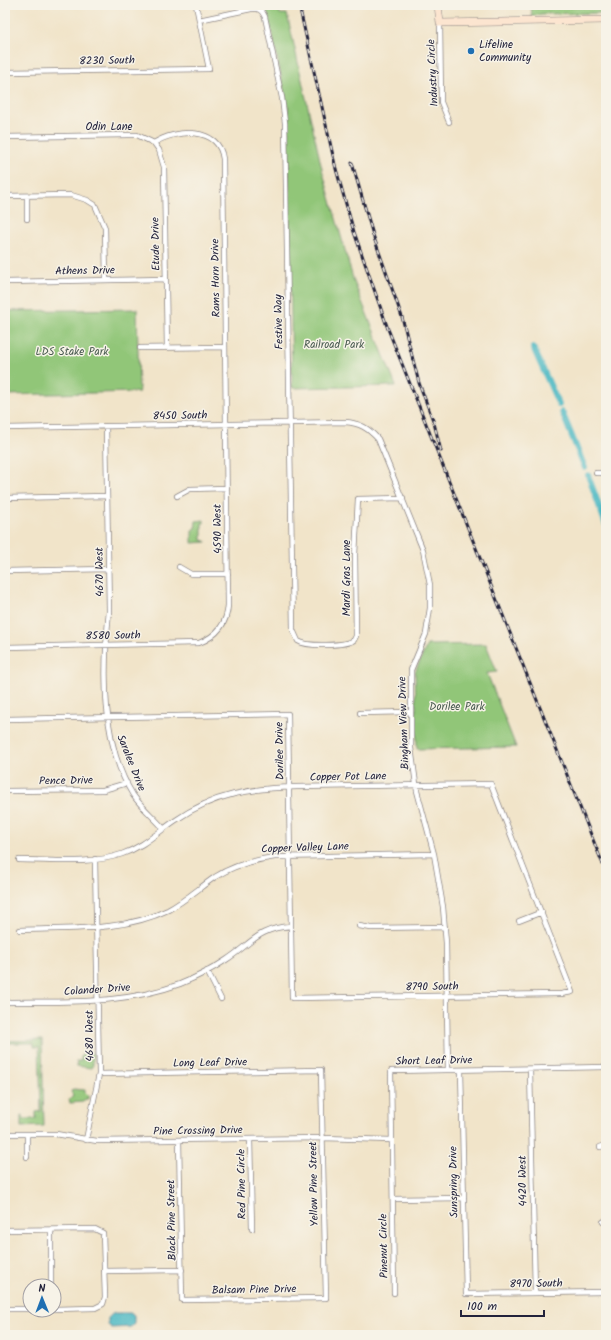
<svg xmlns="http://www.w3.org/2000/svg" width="611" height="1340" font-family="Kalam,sans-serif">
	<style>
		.green { fill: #91c678; stroke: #5a745a }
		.water { fill: #4ab8c3; stroke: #366d7f }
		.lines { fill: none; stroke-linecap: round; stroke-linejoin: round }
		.canal { stroke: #4ab8c3; stroke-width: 6 }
		.street-casing { stroke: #8a8382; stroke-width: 6 }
		.secondary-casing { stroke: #8a8382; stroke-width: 8 }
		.street { stroke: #fff; stroke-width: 4.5 }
		.secondary { stroke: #fce5d0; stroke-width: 7 }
		.rail-casing { stroke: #22223b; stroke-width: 3 }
		.rail { stroke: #f7f3e8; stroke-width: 1.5; stroke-dasharray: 4.5; stroke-linecap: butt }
		.poi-dot { fill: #1f6fb2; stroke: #f7f3e8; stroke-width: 1.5 }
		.labels { text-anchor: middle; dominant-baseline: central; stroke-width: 3; stroke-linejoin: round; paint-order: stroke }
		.poi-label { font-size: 11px; fill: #22223b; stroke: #f7f3e8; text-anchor: start }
		.street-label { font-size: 11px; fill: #22223b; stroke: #f7f3e8 }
		.park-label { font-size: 11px; fill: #495b50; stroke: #f7f3e8 }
	</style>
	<rect width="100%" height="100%" fill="#f7f3e8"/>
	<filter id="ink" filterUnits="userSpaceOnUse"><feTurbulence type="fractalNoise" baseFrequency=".025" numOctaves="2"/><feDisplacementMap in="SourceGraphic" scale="8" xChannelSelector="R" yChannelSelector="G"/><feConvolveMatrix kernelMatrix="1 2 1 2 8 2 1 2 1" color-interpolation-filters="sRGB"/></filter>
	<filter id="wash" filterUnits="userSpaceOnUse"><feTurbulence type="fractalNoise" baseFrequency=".012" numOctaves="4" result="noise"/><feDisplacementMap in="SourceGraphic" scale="16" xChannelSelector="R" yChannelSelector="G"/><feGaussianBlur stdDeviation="0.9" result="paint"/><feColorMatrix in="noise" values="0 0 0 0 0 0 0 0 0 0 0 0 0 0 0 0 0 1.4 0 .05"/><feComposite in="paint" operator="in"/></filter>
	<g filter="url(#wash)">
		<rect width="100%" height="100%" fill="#f1e4c9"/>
		<path class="green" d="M262 5H278L280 14H287L322 169 354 282 396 386 292 388 288 109 268 15 266 9Z
			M531 5H606V13L541 14 532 17Z
			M137 309 139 392 5 395V311Z
			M204 520V523H202V540L206 541V542L192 543V530L195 529 196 521Z
			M486 644 497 672 487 673 516 747 417 749 415 672 427 645Z
			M42 1040 44 1126 21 1127V1115H23V1119H36V1112L41 1111 39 1047H34V1043H5V1041Z
			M84 1053H93V1065L91 1068 77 1066 76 1061H81V1056Z
			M73 1089 85 1090V1093L88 1096V1099H85L83 1102 70 1103 69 1100 73 1096 71 1091Z"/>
		<path class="water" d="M114 1313H132L134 1315V1324L131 1327 112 1328 108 1325V1317Z"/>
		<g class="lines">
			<path class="canal" d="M533 347 559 405
				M562 412 585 468
				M588 475 606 525"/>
		</g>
	</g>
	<g filter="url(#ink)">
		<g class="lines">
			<g class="street-casing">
				<path id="street" d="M199 20 251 9C259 8 262 10 265 17L282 98 285 123 293 630 298 641C307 647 345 646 354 640L356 636 355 555 358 499 403 498
					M440 23 441 102 449 122
					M5 72 209 69 196 5
					M5 137 128 135H137L154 143C176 129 219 126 223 159L228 605C227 624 217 636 199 643L5 647
					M154 143 159 150 164 167 167 348
					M5 196 71 195 87 200 95 205 105 228 106 279
					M27 196V219
					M5 282 166 279
					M140 348 225 347
					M106 426 109 611C103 669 101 744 133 795 142 808 154 817 164 829
					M5 428 345 422C360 423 368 428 378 439L423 550 430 585V608L426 634 411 670V748L417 791 434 854 443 907 446 943 448 1070
					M596 473H606
					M177 496 190 489 227 488
					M5 498 107 496
					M179 567 191 574H228
					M5 571 109 569
					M360 713 411 712
					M5 719 288 714 289 781V793L292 998 561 994 572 992 491 784 297 787C253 788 213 794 176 820 158 832 143 847 122 854 90 865 52 860 19 860
					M5 791 103 790 127 783
					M519 921 542 912
					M359 926 371 928 445 927
					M20 930C70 928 122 932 168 910 185 901 199 888 215 877 234 865 253 860 275 857L434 854
					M207 971 221 999
					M5 1002C64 1001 123 1005 180 984 195 978 211 970 226 960 251 944 258 928 291 926
					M530 1069 535 1292
					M461 1070 466 1294 606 1292
					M99 1074 321 1070 326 1298 182 1300 179 1140
					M5 1134H56L97 1141 322 1138 392 1140
					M250 1139 252 1229
					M86 1140 99 1074 95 859
					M600 1147 606 1145
					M27 1157V1134
					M393 1199 464 1198
					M603 1222 606 1220
					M5 1230 95 1229 103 1233 105 1297 103 1304 95 1308 54 1309
					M51 1230V1286
					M104 1271 182 1270
					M394 1293 391 1071 606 1067
					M5 1309H30"/>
			</g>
			<g class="secondary-casing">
				<path id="secondary" d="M438 5 440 23 606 20"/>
			</g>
			<use href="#street" class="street"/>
			<use href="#secondary" class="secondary"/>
			<g class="rail-casing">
				<path id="rail" d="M299 5 336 169 354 232 388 329 606 872
					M352 163 373 235 402 317 419 383 434 423 441 451"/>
			</g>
			<use href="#rail" class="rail"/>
		</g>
	</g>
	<circle class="poi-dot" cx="471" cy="51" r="4"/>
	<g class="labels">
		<g class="poi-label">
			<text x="479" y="45">Lifeline<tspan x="479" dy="13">Community</tspan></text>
		</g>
		<g class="street-label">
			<text transform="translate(107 61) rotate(-1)">8230 South</text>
			<text transform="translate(433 73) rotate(-93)">Industry Circle</text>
			<text x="109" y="127">Odin Lane</text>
			<text transform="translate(156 244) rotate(-91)">Etude Drive</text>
			<text transform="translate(85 271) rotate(-1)">Athens Drive</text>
			<text transform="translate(216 278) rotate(-91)">Rams Horn Drive</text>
			<text transform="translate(279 322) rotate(-91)">Festive Way</text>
			<text transform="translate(180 416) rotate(-1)">8450 South</text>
			<text transform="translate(218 529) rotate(-91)">4590 West</text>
			<text transform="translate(100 572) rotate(-91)">4670 West</text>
			<text transform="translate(347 578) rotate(-90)">Mardi Gras Lane</text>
			<text transform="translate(113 636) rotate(-1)">8580 South</text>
			<text transform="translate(404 723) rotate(-92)">Bingham View Drive</text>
			<text transform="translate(280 751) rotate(-91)">Dorilee Drive</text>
			<text transform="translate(131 763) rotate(68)">Saralee Drive</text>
			<text transform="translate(348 777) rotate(-1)">Copper Pot Lane</text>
			<text transform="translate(66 781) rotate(-1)">Pence Drive</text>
			<text transform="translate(305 848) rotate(-2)">Copper Valley Lane</text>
			<text transform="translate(432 987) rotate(-1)">8790 South</text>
			<text transform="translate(97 990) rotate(-4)">Colander Drive</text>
			<text transform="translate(90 1036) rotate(-91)">4680 West</text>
			<text transform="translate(434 1061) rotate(-1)">Short Leaf Drive</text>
			<text transform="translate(210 1063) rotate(-1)">Long Leaf Drive</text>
			<text transform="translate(198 1131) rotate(-1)">Pine Crossing Drive</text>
			<text transform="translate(523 1181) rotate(-91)">4420 West</text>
			<text transform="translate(454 1182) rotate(-91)">Sunspring Drive</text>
			<text transform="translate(242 1184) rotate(-91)">Red Pine Circle</text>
			<text transform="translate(314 1184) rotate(-91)">Yellow Pine Street</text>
			<text transform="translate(172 1220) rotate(-91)">Black Pine Street</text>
			<text transform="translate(384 1246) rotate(-91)">Pinenut Circle</text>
			<text transform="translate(536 1284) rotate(-1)">8970 South</text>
			<text transform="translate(254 1290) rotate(-1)">Balsam Pine Drive</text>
		</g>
		<g class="park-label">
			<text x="334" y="345">Railroad Park</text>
			<text x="72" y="352">LDS Stake Park</text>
			<text x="457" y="707">Dorilee Park</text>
		</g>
	</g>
	<rect width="611" height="1340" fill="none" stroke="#f7f3e8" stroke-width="20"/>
	<g transform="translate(42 1298) rotate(359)"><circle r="19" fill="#f7f3e8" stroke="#a29fa3"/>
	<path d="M0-3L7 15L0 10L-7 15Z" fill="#1f6fb2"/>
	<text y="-6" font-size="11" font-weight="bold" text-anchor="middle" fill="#22223b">N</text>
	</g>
	<path d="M461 1310v6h83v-6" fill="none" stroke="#22223b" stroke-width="2"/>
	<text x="467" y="1310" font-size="12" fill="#22223b" stroke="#f7f3e8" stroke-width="3" paint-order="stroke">100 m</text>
</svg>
